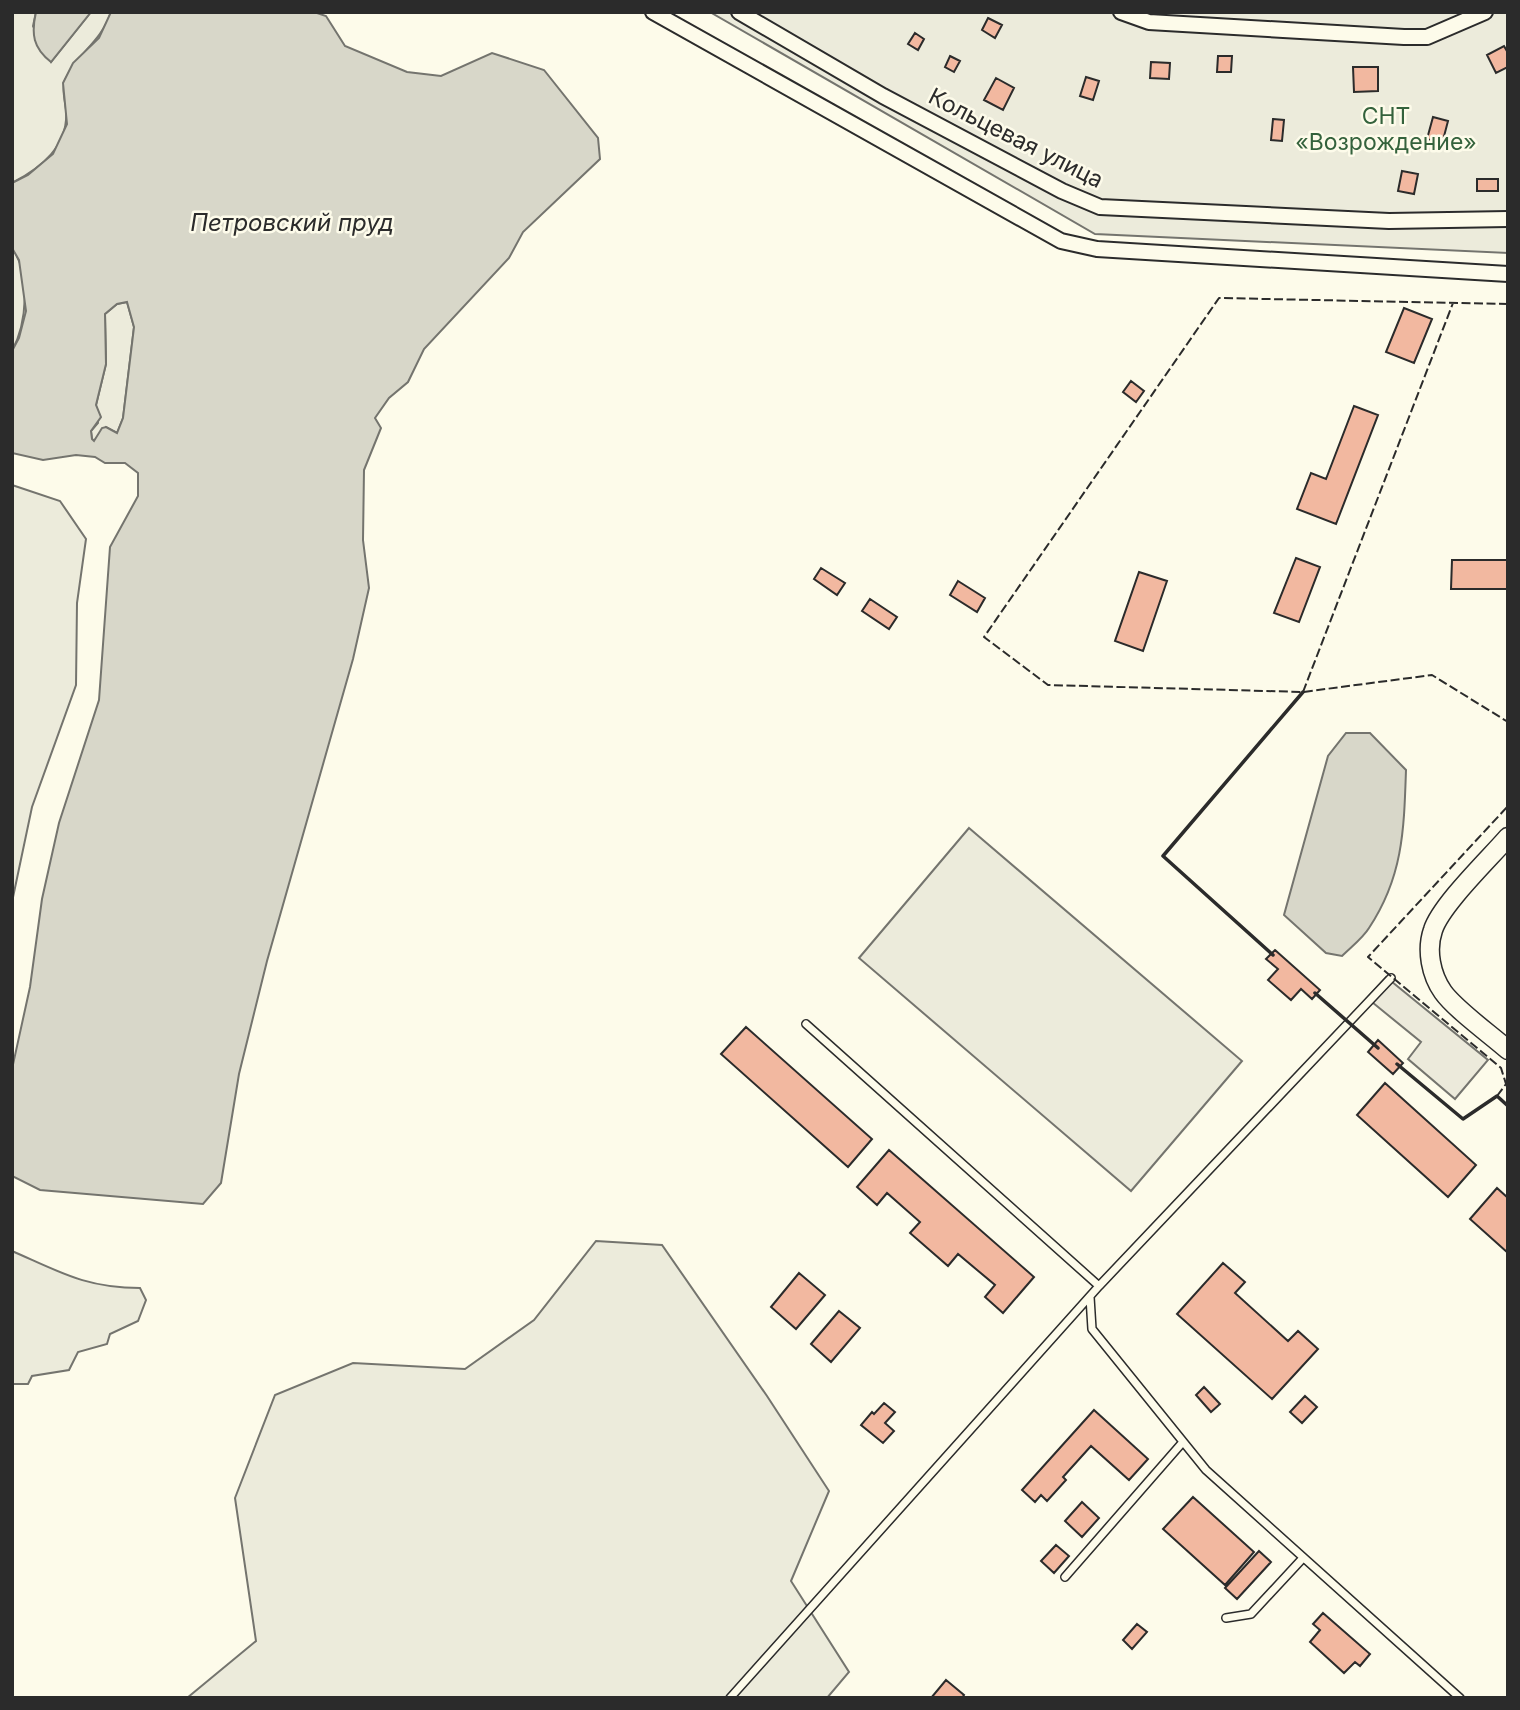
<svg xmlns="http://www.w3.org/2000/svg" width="1520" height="1710" font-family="Inter,sans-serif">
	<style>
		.green { fill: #ecebdb; stroke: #74746e; stroke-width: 2 }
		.parking { fill: #eceadb; stroke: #74746e; stroke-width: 2 }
		.water { fill: #d8d7c9; stroke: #74746e; stroke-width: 2; fill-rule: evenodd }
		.building { fill: #f2b8a0; stroke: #2b2b2b; stroke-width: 2 }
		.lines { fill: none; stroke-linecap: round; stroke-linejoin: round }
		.service-casing { stroke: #2b2b2b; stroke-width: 10 }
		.minor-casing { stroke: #2b2b2b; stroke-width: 18 }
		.tertiary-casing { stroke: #2b2b2b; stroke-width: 21 }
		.service { stroke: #fdfbea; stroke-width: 7 }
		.minor { stroke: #fdfbea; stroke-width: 14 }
		.tertiary { stroke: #fdfbea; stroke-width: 18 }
		.fence { stroke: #2b2b2b; stroke-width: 2; stroke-dasharray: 9 3.5; stroke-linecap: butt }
		.wall { stroke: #2b2b2b; stroke-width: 3.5 }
		.labels { text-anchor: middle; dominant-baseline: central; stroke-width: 5; stroke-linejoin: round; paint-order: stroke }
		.park-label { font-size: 23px; fill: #34623c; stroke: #fdfbea }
		.street-label { font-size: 23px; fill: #2b2b2b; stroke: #fdfbea }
		.water-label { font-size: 24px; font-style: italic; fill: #2b2b2b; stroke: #fdfbea }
	</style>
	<rect width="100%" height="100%" fill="#fdfbea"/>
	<path class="green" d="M12 12H36L33 26 51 62 91 12H111C100 44 79 51 66 78 61 87 65 100 66 110 69 146 41 168 12 183Z
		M710 12H1508V253L1095 234Z
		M12 248C31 274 27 323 12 351Z
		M127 302 134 327 123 418 117 433 106 427 94 441 92 439 91 431 98 423 96 405 106 364 105 314 117 304Z
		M12 485 60 501 86 539 77 603 76 685 32 807 12 902Z
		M969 828 1242 1061 1131 1191 859 958Z
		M596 1241 662 1245 767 1396 829 1491 791 1581 849 1672 827 1698H187L256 1641 235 1498 275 1395 353 1363 465 1369 534 1320Z
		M12 1251C60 1272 86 1288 140 1288L146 1300 138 1321 110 1334 107 1344 78 1352 69 1370 32 1376 28 1384H12Z"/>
	<path class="parking" d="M1386 977 1488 1060 1455 1099 1408 1059 1421 1042 1367 998Z"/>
	<path class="water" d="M36 12H91L51 62C33 48 31 34 36 12Z
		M111 12H314L326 16 345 46 407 72 441 76 492 53 544 70 598 138 600 159 523 232 509 258 424 349 408 382 389 398 375 418 381 428 364 470 363 540 369 588 353 659 267 961 239 1074 221 1183 203 1204 40 1190 12 1176V1069L30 987 42 899 59 823 99 700 110 547 138 496V473L125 463H105L95 457 76 455 43 460 12 453V351L19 338 26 311 19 260 12 248V183L28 175 53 154 67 124 63 83 73 63 99 38ZM127 302 134 327 123 418 117 433 106 427 102 428 94 441 92 439 91 431 101 417 96 405 106 364 105 314 117 304Z
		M1346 733H1370L1406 770C1404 830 1403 877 1369 928 1363 938 1351 947 1342 956L1326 953 1284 915 1328 756Z"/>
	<path class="building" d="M988 18 1002 25 995 38 982 30Z
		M915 33 924 39 918 50 908 44Z
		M1504 46 1508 53V67L1496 73 1487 55Z
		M950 56 960 61 954 72 945 67Z
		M1218 56H1232L1231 72H1217Z
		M1151 62 1170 63 1169 79 1150 78Z
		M1353 67H1378V91L1354 92Z
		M1086 77 1099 81 1093 100 1080 96Z
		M996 78 1014 88 1003 110 984 100Z
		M1433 117 1448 121 1442 144 1427 139Z
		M1273 119 1284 120 1282 141 1271 140Z
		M1402 171 1418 174 1414 194 1398 191Z
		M1477 179H1498V191H1477Z
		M1404 308 1432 319 1414 363 1386 352Z
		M1131 381 1144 391 1136 402 1123 392Z
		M1354 406 1378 415 1336 524 1297 509 1311 473 1326 479Z
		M1296 558 1320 567 1299 622 1274 613Z
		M1452 560H1508V589H1451Z
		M821 568 845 583 837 595 814 579Z
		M1139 572 1167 581 1143 651 1115 641Z
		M958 581 985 598 977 612 950 595Z
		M870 599 897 617 889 629 862 611Z
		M1275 950 1320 990 1312 999 1301 989 1291 1000 1268 980 1278 969 1266 959Z
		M746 1027 872 1139 848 1167 721 1054Z
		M1378 1040 1403 1063 1393 1074 1368 1052Z
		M1385 1083 1476 1165 1448 1197 1357 1115Z
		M889 1150 1034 1277 1003 1313 985 1297 995 1285 958 1254 948 1266 910 1233 920 1222 887 1193 877 1205 857 1187Z
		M1497 1188 1508 1198V1253L1470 1219Z
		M1223 1263 1245 1282 1235 1293 1288 1341 1298 1331 1318 1349 1272 1399 1177 1314Z
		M799 1273 825 1295 796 1329 771 1307Z
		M839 1311 860 1328 831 1362 811 1344Z
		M1204 1387 1220 1404 1211 1412 1196 1395Z
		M1305 1396 1317 1407 1302 1423 1290 1412Z
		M884 1403 895 1412 885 1423 894 1431 883 1443 861 1425 872 1412 874 1414Z
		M1094 1410 1148 1459 1129 1480 1091 1446 1063 1477 1066 1480 1047 1501 1041 1495 1035 1502 1022 1490Z
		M1193 1497 1254 1552 1225 1585 1163 1529Z
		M1082 1502 1099 1518 1082 1537 1065 1521Z
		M1056 1545 1069 1556 1054 1573 1041 1561Z
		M1259 1551 1271 1562 1237 1599 1225 1588Z
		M1323 1613 1370 1654 1360 1666 1355 1662 1344 1673 1310 1642 1320 1630 1313 1624Z
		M1137 1624 1147 1632 1132 1649 1123 1640Z
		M946 1680 964 1695 962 1698H931Z"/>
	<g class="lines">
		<g class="service-casing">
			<path id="service" d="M806 1024 1099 1286
				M1090 1297 1092 1329 1206 1470 1460 1698
				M1065 1577 1182 1443
				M1226 1618 1251 1614 1303 1558
				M730 1698 1099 1286 1391 978"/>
		</g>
		<g class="minor-casing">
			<path id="minor" d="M653 12 1061 241 1097 249 1508 274
				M739 12 883 96 1062 191 1100 207 1389 221 1508 219
				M1121 12 1149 22 1404 37H1427L1485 12"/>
		</g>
		<g class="tertiary-casing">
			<path id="tertiary" d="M1508 837C1489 859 1441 905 1433 930 1426 950 1431 975 1443 992 1455 1009 1491 1035 1508 1050"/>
		</g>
		<use href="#service" class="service"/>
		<use href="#minor" class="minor"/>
		<use href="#tertiary" class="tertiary"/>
		<path class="fence" d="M1508 304 1219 298 984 637 1048 685 1303 692 1432 675 1508 722
			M1303 692 1453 303
			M1497 1096 1506 1084 1501 1068 1368 957 1508 806"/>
		<path class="wall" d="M1273 955 1163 856 1303 692
			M1315 993 1378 1048
			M1397 1064 1463 1119 1497 1096 1508 1106"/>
	</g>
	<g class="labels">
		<g class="park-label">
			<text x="1386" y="116">СНТ<tspan x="1386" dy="26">«Возрождение»</tspan></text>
		</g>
		<g class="street-label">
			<text transform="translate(1016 138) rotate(27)">Кольцевая улица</text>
		</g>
		<g class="water-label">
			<text x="292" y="222">Петровский пруд</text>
		</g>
	</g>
	<rect width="1520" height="1710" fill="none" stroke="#2b2b2b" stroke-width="28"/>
</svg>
